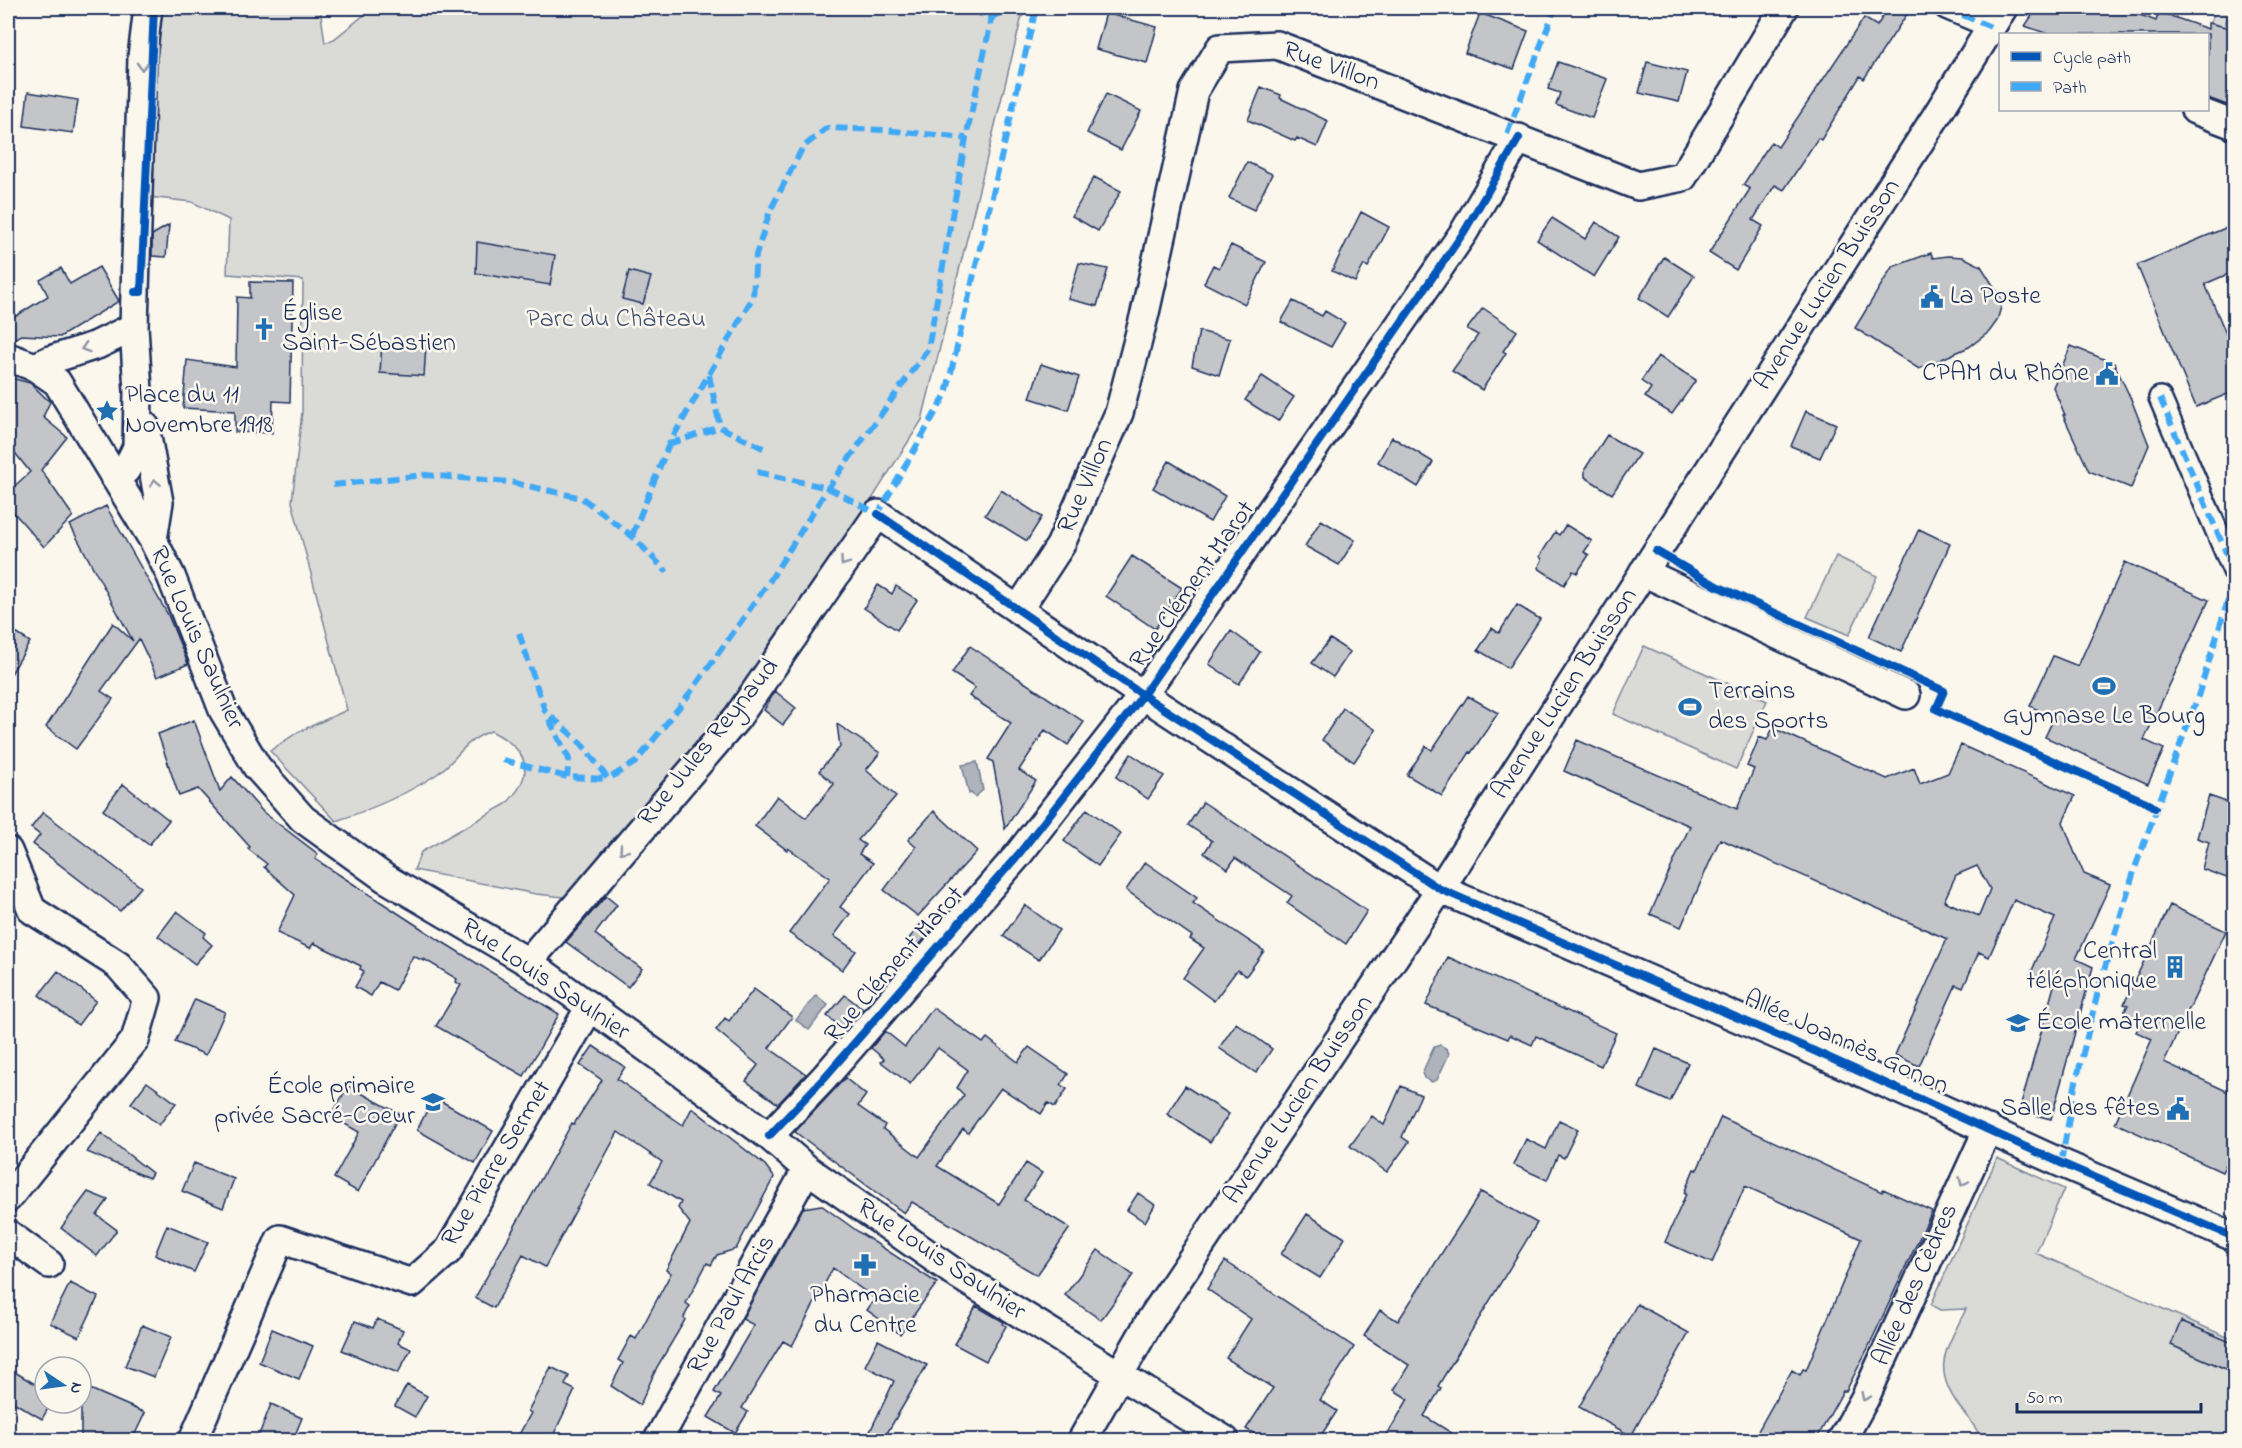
<svg xmlns="http://www.w3.org/2000/svg" width="2242" height="1448" font-family="'Indie Flower',sans-serif">
	<style>
		.green { fill: #dadad7; stroke: #7a849a; stroke-width: 1.5 }
		.water { fill: #afb3bb; stroke: #747e96; stroke-width: 1.5 }
		.building { fill: #c3c5c9; stroke: #1b2f5e; stroke-width: 1.5; fill-rule: evenodd }
		.lines { fill: none; stroke-linecap: round; stroke-linejoin: round }
		.pedestrian-casing { stroke: #1b2f5e; stroke-width: 26 }
		.minor-casing { stroke: #1b2f5e; stroke-width: 32 }
		.pedestrian { stroke: #fbf7ec; stroke-width: 21 }
		.minor { stroke: #fbf7ec; stroke-width: 27 }
		.quiet { stroke: #3fa9f5; stroke-width: 6; stroke-dasharray: 12 6; stroke-linecap: butt }
		.cycleway-casing { stroke: #fbf7ec; stroke-width: 11 }
		.cycleway { stroke: #0057b8; stroke-width: 8 }
		.oneway { stroke: #8b93a5 }
		.labels { text-anchor: middle; dominant-baseline: central; stroke-width: 5; stroke-linejoin: round; paint-order: stroke }
		.street-label { font-size: 26px; fill: #1b2f5e; stroke: #fbf7ec }
		.poi-label { font-size: 26px; fill: #1b2f5e; stroke: #fbf7ec; text-anchor: start }
		.park-label { font-size: 26px; fill: #415176; stroke: #fbf7ec }
	</style>
	<rect width="100%" height="100%" fill="#fbf7ec"/>
	<filter id="ink" filterUnits="userSpaceOnUse"><feTurbulence type="fractalNoise" baseFrequency=".0167" numOctaves="2"/><feDisplacementMap in="SourceGraphic" scale="12" xChannelSelector="R" yChannelSelector="G"/><feConvolveMatrix kernelMatrix="1 2 1 2 8 2 1 2 1" color-interpolation-filters="sRGB"/></filter>
	<g filter="url(#ink)">
		<path class="green" d="M157 8H320L325 43 334 39 373 8H1024L922 420 855 526 746 684 573 898 536 894 414 870 421 852 506 804C538 772 527 749 491 731 461 742 459 759 437 774 406 795 372 809 336 821L270 751 298 732 347 710 292 502 302 412 303 280 227 274 229 220 192 202 149 197Z
			M2216 8H2234V18L2228 16 2224 27 2210 23Z
			M1836 556 1877 576 1849 635 1807 617Z
			M1644 646 1767 701 1736 769 1613 714Z
			M1997 1158 2064 1189 2036 1253 2234 1340V1440H1981C1979 1429 1968 1419 1961 1409 1930 1368 1946 1350 1966 1309L1940 1310 1931 1305Z"/>
		<path class="water" d="M977 762 983 790 975 797 971 793 969 794 962 765Z
			M816 995 828 1005 809 1030 796 1020Z
			M1440 1045 1447 1049 1449 1054 1437 1080 1432 1082 1424 1078 1422 1073 1434 1047Z"/>
		<path class="building" d="M1888 8H1911L1864 79 1860 76 1821 140 1818 138 1784 190 1775 185 1753 220 1763 226 1736 270 1709 253 1750 189 1743 185 1771 142 1778 147 1864 18 1877 26Z
			M2037 8H2122L2156 21 2159 12 2208 29V23L2235 29V108L2208 98V34H2048L2025 26Z
			M1106 13 1157 27 1147 63 1096 49Z
			M1480 13 1528 31 1514 69 1465 53Z
			M1558 62 1607 79 1592 118 1556 105 1560 93 1548 89Z
			M1647 62 1687 72 1679 102 1639 93Z
			M1261 87 1281 95 1280 98 1328 121 1317 147 1297 138 1295 141 1248 120Z
			M28 92 78 100 73 133 24 126Z
			M1106 94 1141 111 1121 150 1087 133Z
			M1247 162 1272 174 1254 210 1229 198Z
			M1094 177 1121 191 1098 231 1072 216Z
			M1361 212 1389 227 1368 267 1364 265 1355 282 1332 271Z
			M1552 218 1585 239 1596 222 1619 237 1594 277 1537 240Z
			M2235 224V271L2205 284 2235 355V391L2196 407 2137 265Z
			M169 225 166 257 152 256V235Z
			M477 242 555 255 550 285 476 273Z
			M1231 245 1266 262 1245 304 1204 283 1213 265 1219 268Z
			M1931 253 1933 258 1948 256 1963 257 1981 266 2001 298V307L1997 321 1989 332 1969 347 1919 369 1855 328 1892 267Z
			M1664 257 1694 276 1668 317 1639 298Z
			M1079 263 1108 269 1097 306 1068 299Z
			M99 267 119 301 60 337 21 335 8 342V321L48 296 40 280 61 268 70 284Z
			M629 271 651 277 643 304 622 299Z
			M250 282 293 283 290 402 273 401 272 433 235 432V411L183 408 187 360 236 367 237 297 250 298Z
			M1293 301 1322 316 1325 311 1345 323 1331 347 1281 322Z
			M1483 308 1517 331 1503 351 1506 353 1482 390 1452 371 1478 335 1467 329Z
			M1199 331 1230 339 1219 375 1192 366Z
			M382 343 426 345 424 376 380 373Z
			M2071 346 2114 363 2131 399 2149 445 2131 488 2089 471 2063 415H2065L2053 387Z
			M1658 356 1696 380 1672 414 1645 397 1651 388 1641 381Z
			M1041 364 1079 377 1068 410 1030 398Z
			M1262 376 1294 397 1278 421 1245 400Z
			M8 377 30 383 50 402 43 417 67 437 41 470 73 516 44 547 8 506V492L30 472 8 444Z
			M1806 411 1836 424 1820 458 1791 446Z
			M1607 435 1639 454 1612 494 1585 477V469Z
			M1392 437 1433 462 1418 487 1378 462Z
			M1169 461 1225 496 1210 522 1153 488Z
			M1001 490 1042 517 1027 541 985 515Z
			M106 506 168 615 188 664 157 677 139 639 101 691 113 699 76 749 46 727 113 623 133 641 70 525Z
			M1321 520 1355 540 1339 565 1305 546Z
			M1566 525 1592 541 1584 552 1589 555 1577 573 1573 571 1564 585 1538 568 1542 560 1540 556 1555 532 1559 535Z
			M1919 529 1950 544 1901 652 1869 637Z
			M1132 556 1182 588 1155 629 1106 596Z
			M2125 562 2209 600 2144 740 2164 749 2148 784 2045 737 2054 718 2030 706 2053 656 2078 666Z
			M878 585 892 594 896 586 917 600 897 630 864 608Z
			M1517 605 1540 619 1508 668 1478 650 1492 628 1499 633Z
			M8 628 30 642 8 679Z
			M1231 631 1260 652 1239 684 1209 664Z
			M1330 639 1350 652 1333 677 1312 663Z
			M970 646 1084 722 1068 745 1045 730 1019 770 1036 781 1005 829 993 762 988 759 1011 723 969 696 975 688 952 673Z
			M775 691 796 708 783 725 764 710Z
			M1468 696 1498 713 1471 753 1470 752 1442 796 1407 775 1426 746 1432 750Z
			M1343 708 1376 730 1354 762 1322 740Z
			M194 720 220 791 232 777 263 812 318 854 315 859 436 938 559 1014 524 1076 436 1026 461 985 456 982 457 979 424 959V961L413 956 395 990 379 982 371 996 355 987 364 971 360 969 361 966 314 943 310 948 277 933 295 895 264 867 267 864 248 849 250 847 198 789 179 796 158 734Z
			M837 724 880 753 866 770 896 796 858 840 865 845 859 854 873 863 840 907 850 914 834 936 856 951 842 970 789 933 830 878 788 848 787 850 755 826 777 796 806 818 834 784 819 771 840 747Z
			M1773 728 1887 779 1914 768 1920 784 1948 773 1961 745 2075 796 2063 822 2074 851 2084 874 2110 885 2076 959 2093 967 2051 1119 2019 1111 2054 986 2030 975 2055 918 2014 900 1989 957 1979 952 1963 988 1956 985 1919 1066 1895 1055 1947 939 1720 839 1681 927 1650 914 1690 826 1564 771 1577 740 1737 809 1754 769 1747 766 1755 748 1759 737 1767 740ZM1977 866 1990 889 1979 916 1944 901 1956 875Z
			M1131 754 1164 776 1148 799 1116 777Z
			M123 784 169 820 149 845 103 810Z
			M2209 796 2235 805V881L2202 869 2209 842 2197 838Z
			M1203 802 1367 911 1346 944 1287 903 1292 896 1235 858 1228 869 1204 853 1212 841 1188 825Z
			M1087 809 1121 834 1098 866 1064 841Z
			M934 811 977 851 918 916 884 890 916 847 908 840Z
			M43 812 141 887 120 911 33 844 40 835 31 828Z
			M1145 862 1197 898 1193 903 1264 951 1246 976 1237 970 1214 1001 1183 978 1204 948 1190 939 1192 936 1126 890Z
			M606 896 617 905 595 934 642 969 628 987 566 942Z
			M1025 905 1059 930 1039 960 1003 936Z
			M2170 905 2226 931 2164 1062 2235 1095V1166L2227 1162 2222 1172 2115 1123 2152 1039 2136 1032 2140 1025 2122 1016 2128 1005 2124 1004Z
			M177 911 206 933 203 937 212 945 195 964 158 936Z
			M924 920 934 927 917 948 907 941Z
			M1448 957 1616 1033 1601 1066 1536 1036 1532 1045 1510 1035 1508 1039 1426 1005Z
			M58 971 96 1001 78 1025 39 995Z
			M754 989 792 1017 769 1048 806 1074 778 1104 746 1081 758 1065 716 1030 725 1018 729 1021Z
			M845 995 863 1009 845 1030 827 1016Z
			M195 999 225 1012 206 1055 175 1042Z
			M933 1008 983 1043 987 1038 1018 1062 1029 1047 1068 1074 1061 1085 1067 1089 1055 1107 1048 1103 1041 1114 1001 1088 968 1133 963 1129 937 1166 999 1204 1026 1163 1042 1173 1024 1200 1070 1228 1037 1275 912 1202 904 1213 795 1132 845 1078 866 1095 858 1106 885 1125 883 1129 919 1157 964 1095 957 1088 968 1070 938 1048 910 1084 881 1062 884 1059 871 1048 885 1031 905 1047Z
			M1236 1023 1272 1049 1256 1073 1219 1048Z
			M593 1046 625 1067 617 1079 683 1125 692 1108 765 1165 774 1177 736 1249 717 1255 711 1265 707 1263 686 1303 690 1306 684 1317 685 1320 657 1367 640 1405 611 1386 623 1363 618 1360 631 1336 636 1339 671 1273 666 1270 690 1223 678 1208 681 1202 650 1183 662 1162 618 1132 545 1267 523 1255 494 1308 475 1298 572 1123 574 1124 602 1080 580 1065Z
			M1656 1049 1688 1063 1670 1102 1639 1088Z
			M147 1082 176 1103 159 1125 131 1103Z
			M348 1086 400 1114 358 1192 334 1178 359 1132 331 1116Z
			M1185 1086 1229 1114 1210 1142 1167 1114Z
			M1401 1086 1421 1095 1402 1137 1409 1142 1387 1172 1350 1146 1372 1116 1384 1125Z
			M434 1097 493 1131 475 1163 417 1130Z
			M1721 1117 1882 1192 1883 1189 1932 1211 1868 1348 1846 1391H1843L1816 1440H1753L1792 1370 1800 1375 1803 1369 1806 1370 1861 1239 1745 1186 1712 1263 1665 1242 1686 1194 1684 1193 1694 1169 1697 1170Z
			M1559 1120 1578 1129 1564 1158 1558 1155 1547 1180 1514 1165 1526 1139 1546 1149Z
			M101 1133 152 1173 149 1178 87 1152Z
			M194 1163 234 1179 223 1208 182 1191Z
			M88 1192 108 1200 97 1215 117 1230 97 1256 61 1228Z
			M1481 1192 1537 1223 1438 1386 1441 1388 1424 1416 1463 1440H1384L1408 1399 1394 1390 1409 1365 1364 1336 1380 1310 1398 1321Z
			M1138 1193 1155 1205 1145 1222 1127 1210Z
			M821 1205 860 1233 937 1283 900 1334 867 1310 875 1299 833 1268 792 1346 783 1341 742 1408 748 1412 735 1433 708 1417 721 1396 714 1392 754 1325 742 1319 803 1208Z
			M1307 1214 1345 1238 1320 1278 1281 1254Z
			M167 1225 208 1242 194 1272 155 1255Z
			M1098 1250 1133 1275 1101 1320 1065 1295Z
			M1225 1261 1354 1347 1320 1400 1337 1411 1318 1440H1265L1246 1429 1273 1388 1226 1358 1251 1319 1207 1289Z
			M70 1283 98 1297 79 1337 50 1323Z
			M1637 1304 1689 1333 1631 1436 1579 1407Z
			M976 1306 1004 1322 1003 1324 1006 1326 986 1361 954 1344Z
			M377 1319 403 1330 398 1343 411 1349 398 1373 342 1350 355 1321 373 1328Z
			M2181 1321 2235 1344V1373L2171 1345Z
			M142 1325 171 1337 154 1377 125 1366Z
			M272 1329 313 1346 299 1379 259 1362Z
			M878 1340 927 1365 883 1440H866L894 1381 865 1366Z
			M551 1367 569 1376 565 1385 575 1390 551 1440H516L531 1413 528 1411Z
			M8 1368 45 1390V1403H51L42 1419 8 1399Z
			M81 1385 145 1413 134 1436 129 1434 126 1440H81Z
			M407 1385 427 1396 415 1417 395 1406Z
			M271 1404 302 1418 293 1440H257Z"/>
		<g class="lines">
			<g class="pedestrian-casing">
				<path id="pedestrian" d="M1946 8 1991 27
					M2160 398 2234 571"/>
			</g>
			<g class="minor-casing">
				<path id="minor" d="M2195 110 2234 125
					M8 357 35 367 57 382 153 540 171 576 223 710 257 767 303 819 385 878 528 962 769 1136 807 1169 958 1275 1225 1440
					M35 367 50 360 97 345 134 327
					M145 426 159 502 153 540
					M114 477 126 470 137 447 138 391 134 327 142 57 148 8
					M1643 572 1906 695
					M1018 610 1060 546 1119 413 1145 313 1194 91 1220 48 1277 45 1638 186 1683 177 1784 8
					M8 851 32 910 118 965 147 998 135 1040 8 1198
					M528 962 737 718 878 514 1143 695 1440 889 1812 1050 2061 1163 2234 1237
					M769 1136 824 1078 1018 855 1143 695 1464 232 1519 138
					M8 1234 49 1264
					M193 1440 280 1239 412 1283 449 1250 590 1007
					M658 1440 807 1169
					M1082 1440 1150 1321 1440 889 1935 118 2003 8
					M1842 1440 1865 1398 1988 1129"/>
			</g>
			<use href="#pedestrian" class="pedestrian"/>
			<use href="#minor" class="minor"/>
			<path class="quiet" d="M1946 8 1991 27
				M992 17 1006 10V8
				M1507 134 1555 8
				M709 375 720 427
				M2160 398 2234 571
				M669 444 720 427 767 450
				M757 472 828 488 878 514 946 394 1036 8
				M333 485 424 475 510 482 582 498 632 536 667 572
				M632 536 669 444 753 297 756 255 770 211 803 147 827 128 885 130 966 138
				M519 633 545 711 582 744 608 779 636 762 688 696 769 582 828 488 928 349 966 138 992 17 962 8
				M549 719 569 759 567 777
				M503 760 567 777 608 779
				M2061 1163 2075 1086 2099 987 2135 868 2198 696 2234 581"/>
			<g class="cycleway-casing">
				<path id="cycleway" d="M135 292H141L154 8
					M878 514 1143 695 1440 889 1812 1050 2061 1163 2234 1237
					M1656 551 1715 585 1944 691 1936 709 2148 803 2155 808
					M769 1136 824 1078 1018 855 1143 695 1464 232 1519 138"/>
			</g>
			<use href="#cycleway" class="cycleway"/>
		</g>
		<defs><path id="oneway-chevron" d="M-2-3.5L2.5 0L-2 3.5" fill="none" stroke-width="1.6" stroke-linecap="round" stroke-linejoin="round" transform="scale(1.5)"/></defs>
		<g class="oneway">
			<use href="#oneway-chevron" transform="translate(142 66) rotate(92)"/>
			<use href="#oneway-chevron" transform="translate(85 348) rotate(162)"/>
			<use href="#oneway-chevron" transform="translate(155 483) rotate(-101)"/>
			<use href="#oneway-chevron" transform="translate(844 562) rotate(125)"/>
			<use href="#oneway-chevron" transform="translate(623 850) rotate(131)"/>
			<use href="#oneway-chevron" transform="translate(1963 1182) rotate(115)"/>
			<use href="#oneway-chevron" transform="translate(1865 1397) rotate(116)"/>
		</g>
	</g>
	<defs>
		<g id="civic-bare" transform="scale(1.8)"><path d="M-.6-6.5H3V-4.5H.6V-3L4-1V1h2V6H-6V1h2V-1L-.6-3ZM-1.2 2.5V6h2.4V2.5Z" fill="#1f6fb2" stroke="#fbf7ec" stroke-width="2.5" paint-order="stroke"/></g>
		<g id="church-bare" transform="scale(1.8)"><path d="M-1.2-6h2.4v3.5h3.3v2.4h-3.3V6h-2.4V-.1h-3.3v-2.4h3.3Z" fill="#1f6fb2" stroke="#fbf7ec" stroke-width="2.5" paint-order="stroke"/></g>
		<g id="sight-bare" transform="scale(1.8)"><path d="M0-6L1.8-2.2L6-1.7L2.9 1.2L3.7 5.4L0 3.3L-3.7 5.4L-2.9 1.2L-6-1.7L-1.8-2.2Z" fill="#1f6fb2" stroke="#fbf7ec" stroke-width="2.5" paint-order="stroke"/></g>
		<g id="stadium-bare" transform="scale(1.8)"><path d="M0-5a6.5 5 0 1 0 0 10a6.5 5 0 1 0 0-10ZM-3.5-1.8h7v3.6h-7Z" fill="#1f6fb2" stroke="#fbf7ec" stroke-width="2.5" paint-order="stroke"/></g>
		<g id="building-bare" transform="scale(1.8)"><path d="M-4-6H4V6H1V3H-1V6H-4ZM-2.5-4.3h1.7v1.8h-1.7ZM.8-4.3h1.7v1.8H.8ZM-2.5-1h1.7V.8h-1.7ZM.8-1h1.7V.8H.8Z" fill="#1f6fb2" stroke="#fbf7ec" stroke-width="2.5" paint-order="stroke"/></g>
		<g id="school-bare" transform="scale(1.8)"><path d="M0-5L7-2L0 1L-7-2ZM-4 1L0 2.5L4 1V4Q0 6-4 4Z" fill="#1f6fb2" stroke="#fbf7ec" stroke-width="2.5" paint-order="stroke"/></g>
		<g id="pharmacy-bare" transform="scale(1.8)"><path d="M-2-6h4v4h4v4h-4v4h-4v-4h-4v-4h4Z" fill="#1f6fb2" stroke="#fbf7ec" stroke-width="2.5" paint-order="stroke"/></g>
	</defs>
	<g fill-rule="evenodd">
		<use href="#civic-bare" x="1932" y="297"/>
		<use href="#church-bare" x="264" y="329"/>
		<use href="#civic-bare" x="2107" y="374"/>
		<use href="#sight-bare" x="107" y="411"/>
		<use href="#stadium-bare" x="2104" y="686"/>
		<use href="#stadium-bare" x="1690" y="707"/>
		<use href="#building-bare" x="2175" y="967"/>
		<use href="#school-bare" x="2018" y="1023"/>
		<use href="#school-bare" x="433" y="1102"/>
		<use href="#civic-bare" x="2178" y="1109"/>
		<use href="#pharmacy-bare" x="865" y="1265"/>
	</g>
	<g class="labels">
		<g class="street-label">
			<text transform="translate(1331 67) rotate(20)">Rue Villon</text>
			<text transform="translate(1828 285) rotate(-57)">Avenue Lucien Buisson</text>
			<text transform="translate(1086 486) rotate(-66)">Rue Villon</text>
			<text transform="translate(1193 585) rotate(-55)">Rue Clément Marot</text>
			<text transform="translate(196 638) rotate(66)">Rue Louis Saulnier</text>
			<text transform="translate(1565 694) rotate(-57)">Avenue Lucien Buisson</text>
			<text transform="translate(709 743) rotate(-51)">Rue Jules Reynaud</text>
			<text transform="translate(895 965) rotate(-49)">Rue Clément Marot</text>
			<text transform="translate(545 980) rotate(34)">Rue Louis Saulnier</text>
			<text transform="translate(1846 1043) rotate(24)">Allée Joannès Gonon</text>
			<text transform="translate(1299 1100) rotate(-56)">Avenue Lucien Buisson</text>
			<text transform="translate(497 1164) rotate(-59)">Rue Pierre Sermet</text>
			<text transform="translate(941 1260) rotate(34)">Rue Louis Saulnier</text>
			<text transform="translate(1916 1285) rotate(-66)">Allée des Cèdres</text>
			<text transform="translate(732 1305) rotate(-61)">Rue Paul Arcis</text>
		</g>
		<g class="poi-label">
			<text x="1950" y="297">La Poste</text>
			<text x="282" y="314">Église<tspan x="282" dy="30">Saint-Sébastien</tspan></text>
			<text x="2089" y="374" text-anchor="end">CPAM du Rhône</text>
			<text x="125" y="396">Place du 11<tspan x="125" dy="30">Novembre 1918</tspan></text>
			<text x="1708" y="692">Terrains<tspan x="1708" dy="30">des Sports</tspan></text>
			<text x="2104" y="717" text-anchor="middle">Gymnase Le Bourg</text>
			<text x="2157" y="952" text-anchor="end">Central<tspan x="2157" dy="30">téléphonique</tspan></text>
			<text x="2036" y="1023">École maternelle</text>
			<text x="415" y="1087" text-anchor="end">École primaire<tspan x="415" dy="30">privée Sacré-Coeur</tspan></text>
			<text x="2160" y="1109" text-anchor="end">Salle des fêtes</text>
			<text x="865" y="1296" text-anchor="middle">Pharmacie<tspan x="865" dy="30">du Centre</tspan></text>
		</g>
		<g class="park-label">
			<text x="616" y="320">Parc du Château</text>
		</g>
	</g>
	<rect width="2242" height="1448" fill="none" stroke="#fbf7ec" stroke-width="30"/>
	<rect x="15" y="15" width="2212" height="1418" fill="none" stroke="#1b2f5e" stroke-width="2" filter="url(#ink)"/>
	<rect x="1999" y="33" width="210" height="78" fill="#fbf7ec" stroke="#a1a7b3" stroke-width="1.5"/>
	<rect x="2011" y="52" width="30" height="9" fill="#0057b8" stroke="#a1a7b3" stroke-width="1.5"/>
	<text x="2053" y="63" font-size="18" fill="#1b2f5e">Cycle path</text>
	<rect x="2011" y="82" width="30" height="9" fill="#3fa9f5" stroke="#a1a7b3" stroke-width="1.5"/>
	<text x="2053" y="93" font-size="18" fill="#1b2f5e">Path</text>
	<g transform="translate(63 1385) rotate(103)"><circle r="28" fill="#fbf7ec" stroke="#a1a7b3" stroke-width="1.5"/>
	<path d="M0-4.5L10 22L0 15L-10 22Z" fill="#1f6fb2"/>
	<text y="-9" font-size="16" font-weight="bold" text-anchor="middle" fill="#1b2f5e">N</text>
	</g>
	<path d="M2017 1403v9h184v-9" fill="none" stroke="#1b2f5e" stroke-width="3"/>
	<text x="2026" y="1403" font-size="18" fill="#1b2f5e" stroke="#fbf7ec" stroke-width="4.5" paint-order="stroke">50 m</text>
</svg>
